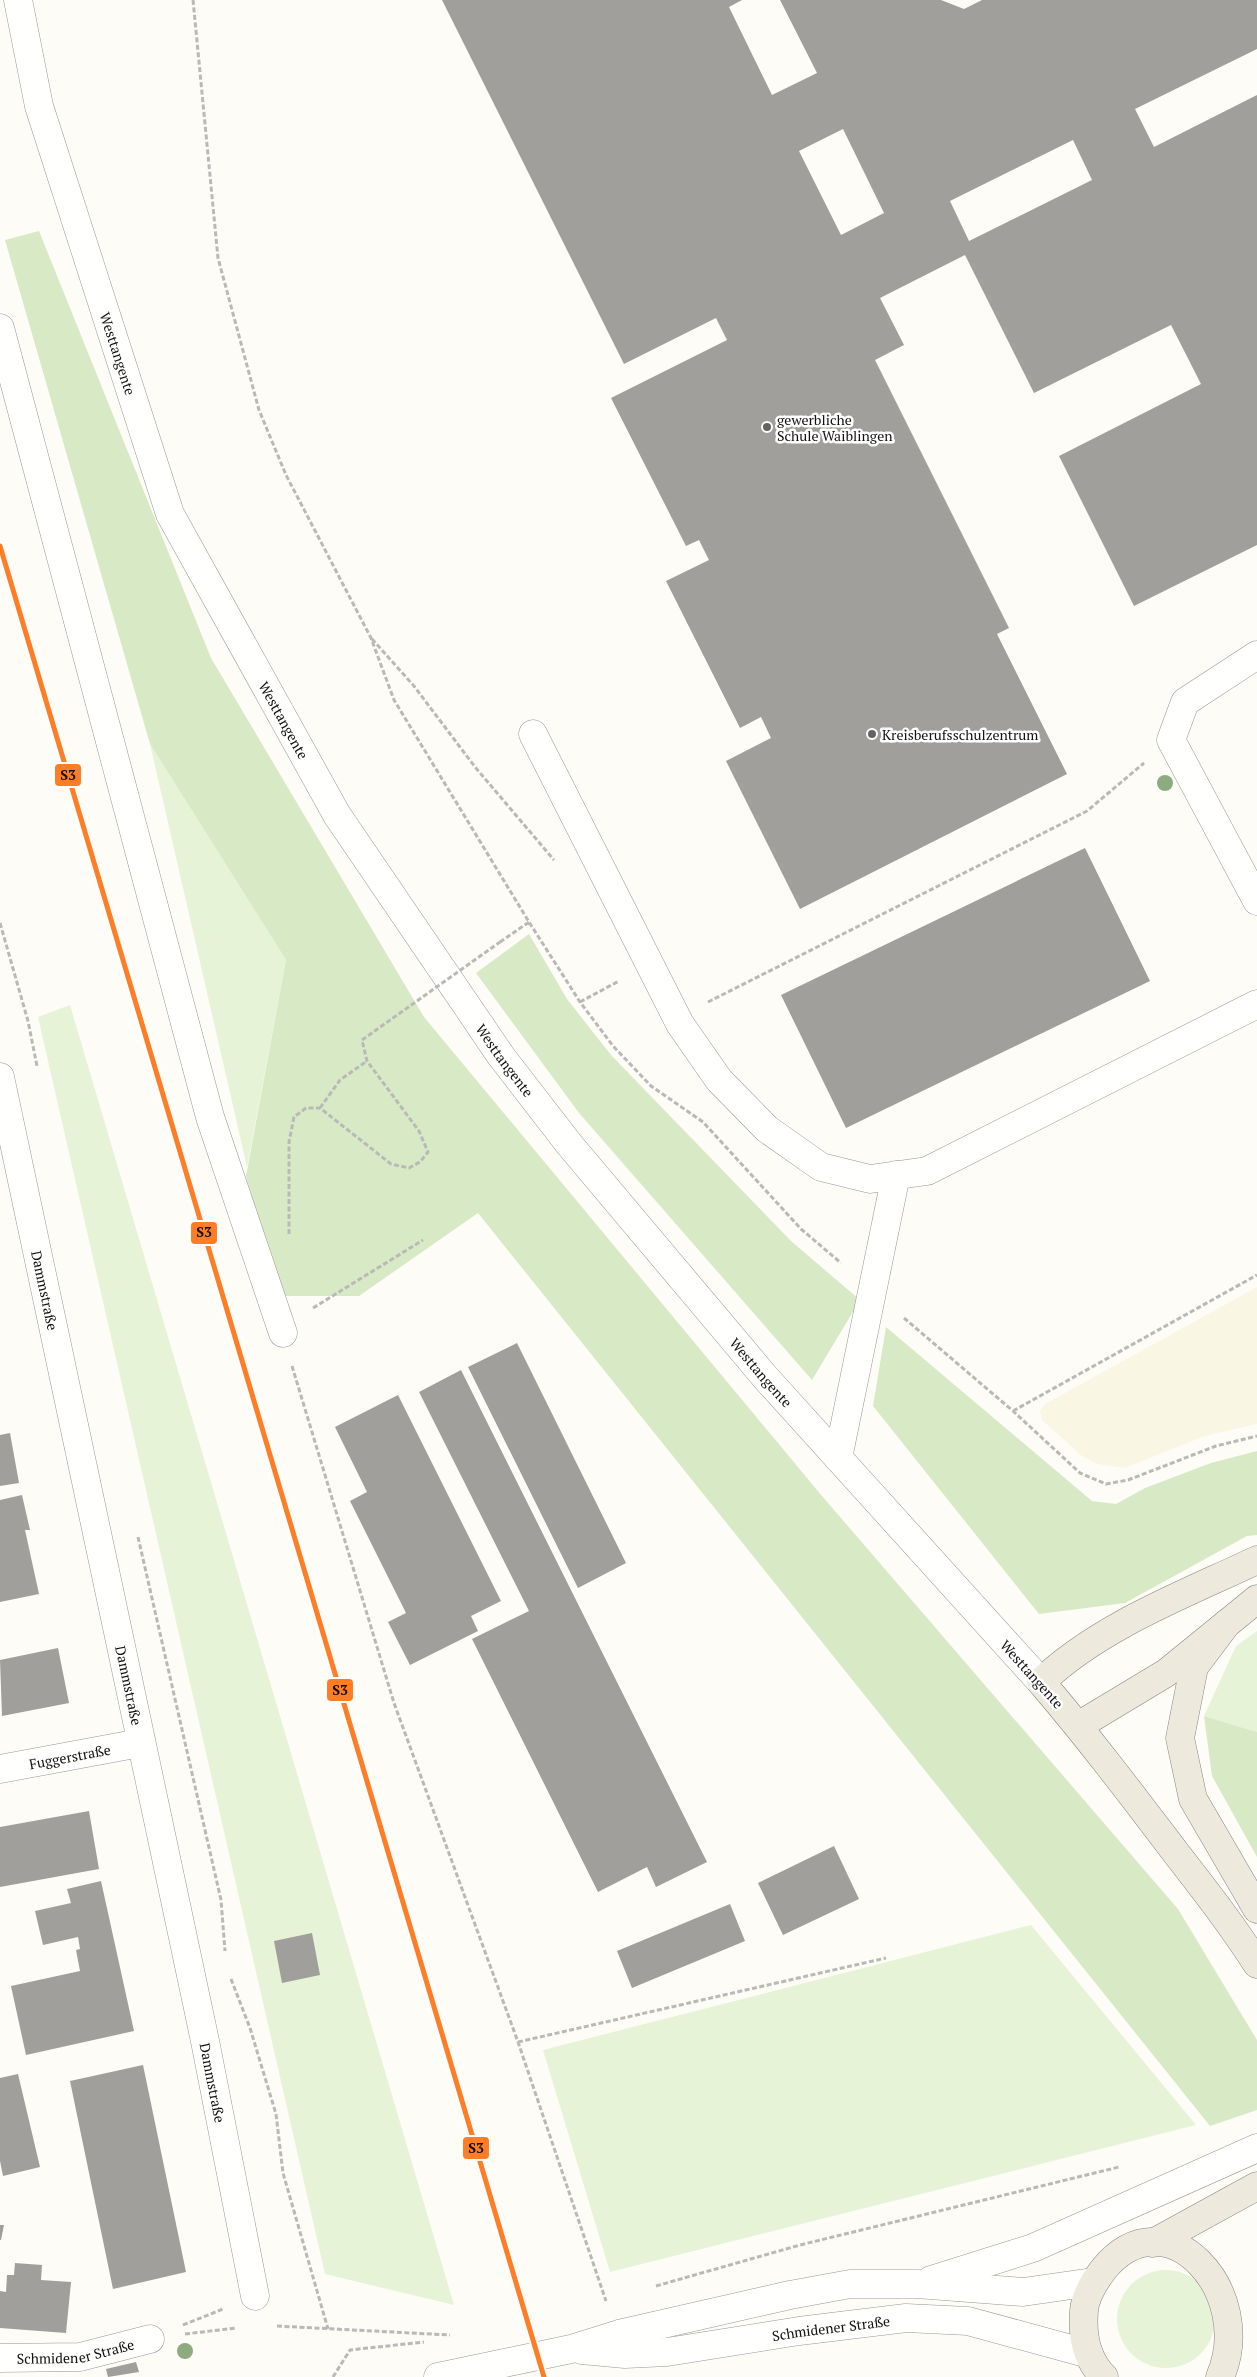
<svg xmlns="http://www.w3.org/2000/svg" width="1257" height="2377" font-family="'PT Serif',serif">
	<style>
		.farmland { fill: #f9f7e4 }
		.green { fill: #e7f3d7 }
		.forest { fill: #d8eac5 }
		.building { fill: #a19f9c; fill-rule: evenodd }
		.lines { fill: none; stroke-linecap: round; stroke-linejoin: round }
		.minor-casing { stroke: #979795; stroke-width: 29 }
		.major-casing { stroke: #858482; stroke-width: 29 }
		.path { stroke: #b9b9b8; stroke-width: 3; stroke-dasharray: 5 2.5; stroke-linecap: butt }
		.minor { stroke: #fffffe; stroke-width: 28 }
		.major { stroke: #ede9dc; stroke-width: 28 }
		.path-bridge { stroke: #b9b9b8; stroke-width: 3; stroke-dasharray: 5 2.5; stroke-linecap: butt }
		.rail-1-casing { stroke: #fff; stroke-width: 9 }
		.rail-1 { stroke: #ff7d24; stroke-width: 5 }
		.tree { fill: #8cac80 }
		.poi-dot { fill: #646362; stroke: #fff; stroke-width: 2 }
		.labels { text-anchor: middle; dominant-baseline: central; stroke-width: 5; stroke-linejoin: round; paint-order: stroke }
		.street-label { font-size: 14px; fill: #111; stroke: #fff }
		.poi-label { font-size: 14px; fill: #111; stroke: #fff; text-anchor: start }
		.line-badge { stroke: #fff; stroke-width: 2 }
		.pale-badge-label { font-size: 14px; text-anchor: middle; font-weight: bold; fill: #111 }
	</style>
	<rect width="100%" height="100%" fill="#fdfcf7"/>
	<path class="farmland" d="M1257 1287V1424L1205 1436 1125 1468 1097 1464 1082 1456 1042 1420 1040 1411 1045 1404Z"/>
	<path class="green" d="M150 744 286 960 247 1167Z
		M70 1005 454 2305 325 2274 38 1017Z
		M1257 1631V1732L1204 1716 1236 1646Z
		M1031 1925 1196 2125 610 2272 543 2050Z
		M1117 2319a49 49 0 1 1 98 0a49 49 0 1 1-98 0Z"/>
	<path class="forest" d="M39 231 211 658 424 1017 822 1496 1178 1909 1257 2040V2110L1210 2126 478 1213 359 1296H281L246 1176 286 960 150 744 5 240Z
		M529 934 567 999 611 1055 791 1241 860 1300 812 1380 579 1113 476 973Z
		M886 1327 1092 1501 1116 1504 1145 1488 1211 1463 1257 1451V1535L1247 1536 1125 1603 1039 1614 873 1406Z
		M1204 1716 1257 1732V1857L1212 1776Z"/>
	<path class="building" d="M442 0H742L729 7 772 95 817 73 780 0H941L964 9 982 0H1257V49L1135 109 1154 147 1257 95V545L1134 606 1059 456 1201 384 1171 325 1034 393 965 255 880 298 904 345 875 360 1009 628 997 634 1067 774 800 909 726 761 771 738 761 717 740 728 666 581 709 560 699 540 686 546 611 398 727 340 716 318 624 364ZM843 129 884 213 841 235 799 151ZM1073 140 1092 180 969 241 950 201Z
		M1085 848 1150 981 846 1128 781 995Z
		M517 1343 626 1563 578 1588 468 1367Z
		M461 1370 707 1862 656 1887 647 1867 598 1892 472 1639 529 1611 419 1392Z
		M398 1395 501 1601 471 1616 478 1631 410 1665 388 1622 406 1613 350 1501 367 1492 335 1427Z
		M10 1433 19 1483 0 1486V1435Z
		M22 1495 30 1530H25L39 1594 0 1602V1500Z
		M58 1648 69 1703 2 1716 0 1660Z
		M89 1811 99 1869 0 1887V1827Z
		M834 1846 859 1899 783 1935 758 1883Z
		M101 1881 134 2031 26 2055 11 1986 80 1971 76 1950 80 1949 78 1937 43 1945 35 1911 71 1903 67 1889Z
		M730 1904 745 1941 632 1988 617 1951Z
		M312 1933 320 1975 282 1983 274 1941Z
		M143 2065 186 2272 113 2289 70 2081Z
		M18 2074 40 2167 3 2176 0 2161V2078Z
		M0 2225H4L1 2240H0Z
		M15 2263 42 2265 41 2280 71 2282 66 2333 0 2328V2291L6 2292 7 2275H14Z
		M136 2362 139 2372 108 2377 106 2369Z"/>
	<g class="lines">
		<g class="minor-casing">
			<g id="minor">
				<path id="s1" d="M18 0 39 106 170 514 337 815 501 1056 569 1144 765 1377 1041 1682"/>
				<path d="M0 328 210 1117 283 1333"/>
				<path d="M1257 655 1185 702 1171 740 1257 901"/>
				<path d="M533 734 680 1024 719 1080 767 1129 821 1167 870 1179 927 1171 1257 1004"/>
				<path id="s2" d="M0 1077 205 2041 255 2296"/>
				<path d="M838 1458 896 1175"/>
				<path id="s3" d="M0 1769 140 1743"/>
				<path d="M931 2280 1033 2248 1257 2148"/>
				<path id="s4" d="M582 2350 625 2354 667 2352 799 2331 906 2318 968 2321 1089 2354"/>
				<path id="s5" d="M0 2358 80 2357 150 2339"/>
				<path d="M438 2377 571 2349 619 2334 790 2295 850 2284H917L1023 2292 1093 2282"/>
			</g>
		</g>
		<g class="major-casing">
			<path id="major" d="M1257 1560C1183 1595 1100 1626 1041 1682 1088 1737 1132 1795 1176 1853 1204 1889 1232 1925 1257 1964
				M1227 1623 1194 1667 1180 1738 1193 1799 1257 1909
				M1078 1726 1166 1673 1257 1599
				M1153 2243 1257 2186
				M1104 2377C1086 2359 1082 2335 1084 2311 1085 2296 1094 2282 1103 2270 1166 2192 1257 2292 1220 2377"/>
		</g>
		<path class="path" d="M193 0 218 258 259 410 286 475 371 638 394 700 529 922 580 1002 613 1046 651 1086 703 1122 801 1229 841 1263
			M372 639 414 686 475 767 554 860
			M0 923 28 1021 37 1066
			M500 942 529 922
			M580 1002 619 981
			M708 1002 1087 811 1144 763
			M320 1108 340 1080 367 1061
			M289 1234V1142L294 1117 306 1108H320L391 1164 409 1168 420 1162 428 1152 419 1131 367 1061 362 1040
			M313 1308 423 1240
			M904 1318 1013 1411 1080 1473 1106 1484 1128 1480 1216 1446 1257 1436
			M292 1366 394 1703 518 2042 606 2301
			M1013 1411 1257 1275
			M138 1537 221 1900 225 1951
			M231 1979 250 2028 276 2114 283 2173 328 2329
			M518 2042 886 1958
			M656 2286 800 2245 1119 2167
			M183 2325 223 2309
			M277 2326 450 2335
			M185 2334 236 2328
			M333 2377 350 2350 424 2342"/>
		<use href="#minor" class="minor"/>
		<use href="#major" class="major"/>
		<path class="path-bridge" d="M362 1040 500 942"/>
		<g class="rail-1-casing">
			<path id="rail-1" d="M0 546 544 2377"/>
		</g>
		<use href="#rail-1" class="rail-1"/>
	</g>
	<g class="tree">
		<circle cx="1165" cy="783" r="8"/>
		<circle cx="185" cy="2351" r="8"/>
	</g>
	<g class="poi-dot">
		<circle cx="767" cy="427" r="5"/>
		<circle cx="872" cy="734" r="5"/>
	</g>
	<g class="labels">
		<g class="street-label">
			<text stroke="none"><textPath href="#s1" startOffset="368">Westtangente</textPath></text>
			<text stroke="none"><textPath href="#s1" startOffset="772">Westtangente</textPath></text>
			<text stroke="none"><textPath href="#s1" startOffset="1178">Westtangente</textPath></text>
			<text stroke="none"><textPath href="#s2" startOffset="218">Dammstraße</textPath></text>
			<text stroke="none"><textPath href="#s1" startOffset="1582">Westtangente</textPath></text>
			<text transform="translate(1032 1674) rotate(48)">Westtangente</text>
			<text stroke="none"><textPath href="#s2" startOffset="622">Dammstraße</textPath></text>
			<text stroke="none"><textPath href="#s3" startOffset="71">Fuggerstraße</textPath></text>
			<text stroke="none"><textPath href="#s2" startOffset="1028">Dammstraße</textPath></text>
			<text stroke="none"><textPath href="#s4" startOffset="251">Schmidener Straße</textPath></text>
			<text stroke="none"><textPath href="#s5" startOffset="76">Schmidener Straße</textPath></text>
		</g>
		<g class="poi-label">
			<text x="777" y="419">gewerbliche<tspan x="777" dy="16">Schule Waiblingen</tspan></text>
			<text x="882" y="734">Kreisberufsschulzentrum</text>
		</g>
	</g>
	<g class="line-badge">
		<rect x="54" y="763" width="28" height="24" rx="5" fill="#ff7d24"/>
		<rect x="190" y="1221" width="28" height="24" rx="5" fill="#ff7d24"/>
		<rect x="326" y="1678" width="28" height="24" rx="5" fill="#ff7d24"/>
		<rect x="462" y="2136" width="28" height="24" rx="5" fill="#ff7d24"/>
	</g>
	<g class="pale-badge-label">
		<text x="68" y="780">S3</text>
		<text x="204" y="1237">S3</text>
		<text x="340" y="1695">S3</text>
		<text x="476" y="2153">S3</text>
	</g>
</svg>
